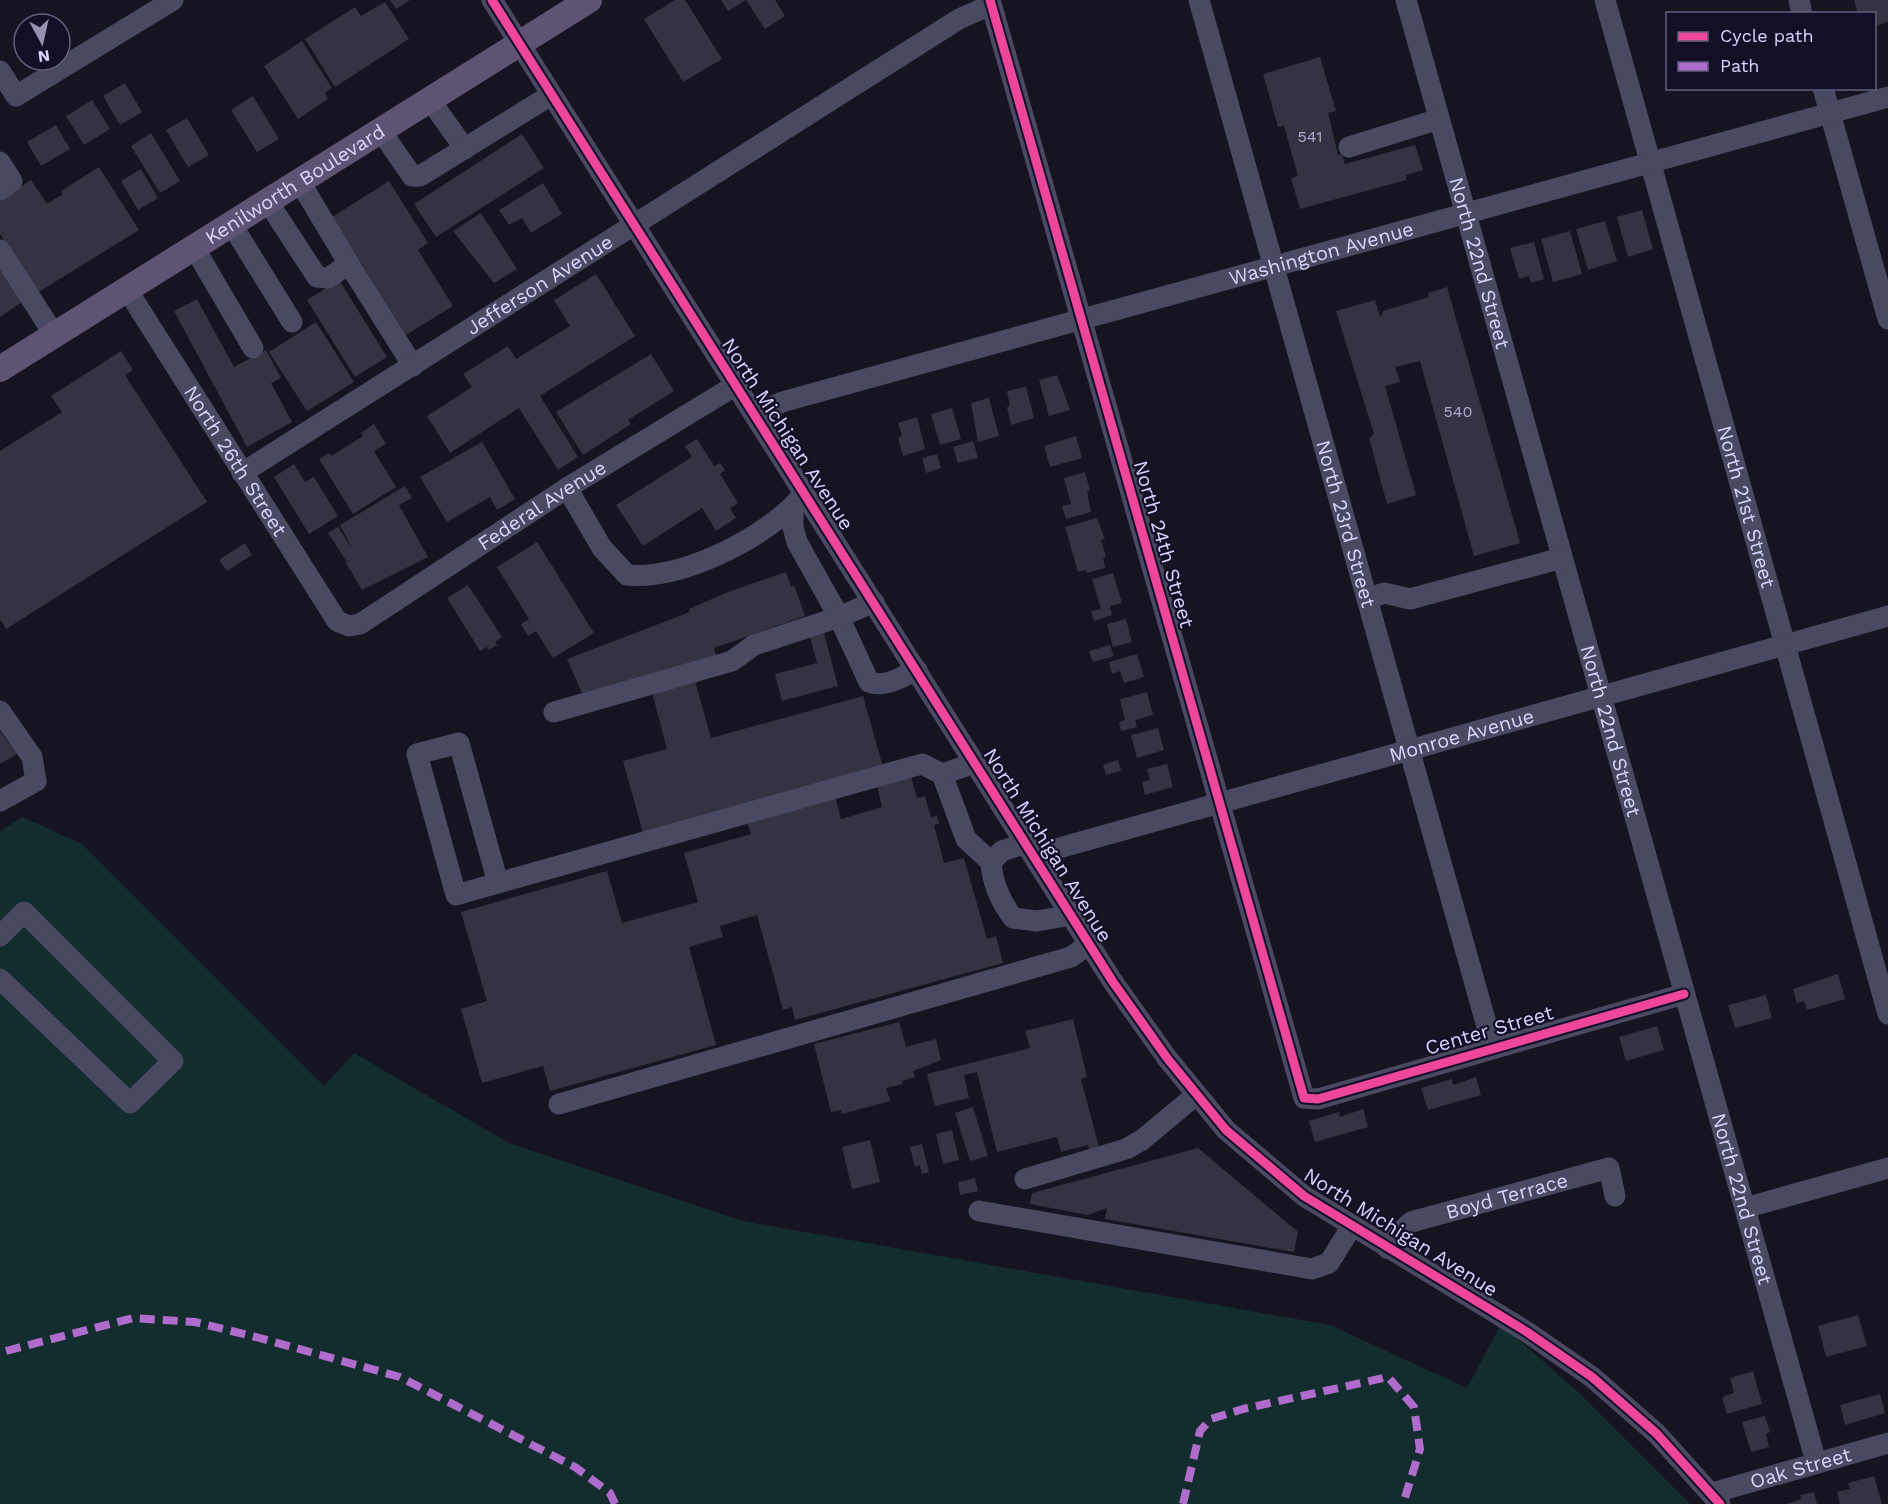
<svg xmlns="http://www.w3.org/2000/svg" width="1888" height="1504" font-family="'Work Sans',sans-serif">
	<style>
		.green { fill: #132c2d }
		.building { fill: #343243 }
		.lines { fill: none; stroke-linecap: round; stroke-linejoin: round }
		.minor { stroke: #4a4962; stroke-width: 21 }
		.major { stroke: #5e5373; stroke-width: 26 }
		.quiet { stroke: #b06ccc; stroke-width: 8; stroke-dasharray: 15 8; stroke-linecap: butt }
		.cycleway-casing { stroke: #130f26; stroke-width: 13 }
		.cycleway { stroke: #ed469a; stroke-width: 9 }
		.labels { text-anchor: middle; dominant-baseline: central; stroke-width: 4.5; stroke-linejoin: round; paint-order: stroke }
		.number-label { font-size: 16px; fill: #b0acd0 }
		.street-label { font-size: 20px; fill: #d9d4ff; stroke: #130f26 }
	</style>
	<rect width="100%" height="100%" fill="#161421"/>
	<path class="green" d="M23 817 82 844 324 1086 354 1053 509 1143 743 1221 1330 1325 1467 1388 1501 1324 1577 1391 1690 1504H0V831Z"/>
	<path class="building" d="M390 0H410L396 9Z
		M675 0H685L722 59 683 82 644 19Z
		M721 0H746L728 11Z
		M746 0H775L785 16 765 29Z
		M1854 0H1888V22L1875 26V14H1858Z
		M385 2 409 39 335 87 305 39 355 7 361 16Z
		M302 41 332 88 325 93 328 99 298 119 264 66Z
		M1320 57 1336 111 1328 113 1338 155 1342 154 1345 164 1415 145 1423 170 1406 175V180L1300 209 1291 178 1298 176 1284 126 1278 127 1263 74Z
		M125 83 142 112 120 125 103 96Z
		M253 96 279 139 257 152 231 110Z
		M92 100 110 129 84 145 66 116Z
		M187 118 209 155 188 167 166 130Z
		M56 125 70 149 41 166 27 142Z
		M151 133 180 181 160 193 131 146Z
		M522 134 544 168 436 237 414 204Z
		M99 167 139 230 37 293 0 234V199L31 180 47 204 63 194 61 191Z
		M141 169 158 198 138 210 121 181Z
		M389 181 428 243 418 250 453 306 406 335 332 217Z
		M543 183 562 214 531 233 522 218 509 225 499 210Z
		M1642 210 1653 249 1628 257 1617 217Z
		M481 213 517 269 494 283 453 231Z
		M1605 221 1617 261 1588 270 1576 229Z
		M1570 231 1582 274 1553 282 1541 239Z
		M1534 242 1544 279 1531 283 1529 276 1519 279 1510 248Z
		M0 268 22 302 0 317Z
		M596 274 635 336 540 396 578 457 558 470 519 408 450 453 427 416 472 387 463 374 508 346 516 359 570 326 554 300Z
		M339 280 387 357 355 377 307 300Z
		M1447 287 1520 543 1474 556 1420 361 1395 367 1400 382 1385 386 1416 495 1387 504 1369 438 1374 434 1336 311 1375 300 1380 317 1383 311 1429 297 1428 293Z
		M197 299 234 367 266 350 281 378 271 383 292 422 247 447 174 311Z
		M316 322 354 382 307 411 269 352Z
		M121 351 133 370 125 375 207 502 6 629 0 619V451L62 412 51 396Z
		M651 354 674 391 628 420 631 424 583 455 556 412Z
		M1057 375 1070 410 1049 416 1039 380Z
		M1026 387 1034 418 1011 425 1007 407 1010 406 1007 391Z
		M989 398 999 436 978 442 971 403Z
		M952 408 961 439 940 445 931 414Z
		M917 417 925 449 903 456 898 438 902 436 898 423Z
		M374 424 386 444 374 451 396 487 353 514 319 459 329 453 331 456 363 436 361 433Z
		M1076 436 1082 458 1050 467 1044 446Z
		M697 439 714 466 720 463 725 470 720 474 738 503 730 508 736 518 716 531 702 508 643 546 616 505 692 457 685 446Z
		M973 441 978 458 958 463 953 447Z
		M482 442 515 499 497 510 490 497 447 522 420 477Z
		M937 454 941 468 926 473 922 458Z
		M294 464 305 482 314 477 338 516 309 534 274 477Z
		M1085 472 1090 491H1087L1091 512 1066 519 1062 506 1071 504 1064 478Z
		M405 486 412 498 399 505 428 557 362 590 346 563 357 556 347 562 328 533 338 527 353 550 340 525Z
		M1097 518 1105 539 1101 540 1106 557 1103 558 1105 568 1087 573 1086 570 1078 572 1065 527Z
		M537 542 594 633 553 658 536 631 528 636 521 624 529 619 497 567Z
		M245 543 252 555 227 571 219 560Z
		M786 572 791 587 794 585 805 616 714 648 717 659 582 693 567 659 690 612 689 609 728 592Z
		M1113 573 1122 603 1110 606 1112 615 1094 621 1091 611 1101 609 1092 579Z
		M468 585 502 637 495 642 497 645 489 650 487 647 480 651 447 598Z
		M1126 619 1132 642 1113 647 1107 624Z
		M824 633 838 686 782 701 775 674 817 663 810 637Z
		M1110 645 1114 656 1093 662 1089 651Z
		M1137 654 1144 677 1124 683 1120 671 1112 674 1109 662Z
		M695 681 711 738 863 696 883 767 643 833 623 761 667 749 652 692Z
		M1147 692 1153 715 1135 720 1137 727 1121 731 1119 722 1125 720 1120 699Z
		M1158 728 1164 750 1137 758 1131 735Z
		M0 731 17 754 0 764Z
		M1118 760 1121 771 1106 775 1103 765Z
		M1167 764 1173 787 1145 795 1142 782 1150 780 1147 769Z
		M911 776 917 798 925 796 931 817 937 816 939 824 934 825 944 863 964 858 987 939 996 936 1003 963 795 1020 792 1007 783 1010 757 915 720 926 723 937 689 947 716 1045 550 1091 543 1066 482 1083 461 1009 487 1001 461 912 607 871 622 923 698 902 684 853 751 834 747 822 835 797 841 819 882 807 877 786Z
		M1838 974 1845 999 1807 1010 1804 1001 1797 1003 1793 989Z
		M1766 995 1772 1018 1735 1028 1728 1005Z
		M1073 1019 1087 1077 1081 1079 1100 1151 1090 1153 1088 1145 1061 1152 1057 1137 997 1152 977 1072 964 1075 969 1098 935 1106 927 1074 1030 1048 1025 1031Z
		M899 1022 906 1047 936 1039 941 1060 913 1071 915 1077 902 1081 903 1084 886 1088 890 1101 842 1114 841 1110 831 1112 814 1044Z
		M1657 1026 1664 1050 1626 1061 1619 1037Z
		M1476 1077 1481 1095 1428 1110 1421 1088 1452 1079 1453 1085Z
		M973 1107 988 1156 970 1161 955 1113Z
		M1363 1109 1368 1127 1315 1142 1309 1121 1339 1112 1340 1117Z
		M952 1130 959 1160 943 1164 936 1134Z
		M870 1140 880 1182 852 1189 842 1147Z
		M922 1144 929 1172 922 1174 920 1165 915 1167 910 1147Z
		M1198 1148 1298 1232 1294 1252 1105 1219 1107 1208 1088 1215 1030 1204 1032 1193Z
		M975 1178 978 1191 960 1195 958 1182Z
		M1858 1315 1867 1346 1826 1357 1818 1326Z
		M1753 1371 1762 1404 1727 1414 1722 1397 1734 1393 1730 1378Z
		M1880 1394 1885 1413 1845 1425 1840 1405Z
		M1765 1416 1770 1432 1766 1434 1769 1447 1751 1452 1742 1422Z
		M1874 1476 1882 1504H1840L1837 1492 1850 1489 1848 1483Z
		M1814 1492 1817 1504H1786L1801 1499 1800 1495Z"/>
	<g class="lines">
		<g class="minor">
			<path d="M492 0 1113 982 1167 1058 1226 1130 1304 1196 1527 1332 1592 1377 1657 1434 1720 1504"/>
			<path d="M990 0 1304 1098 1318 1099 1684 994"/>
			<path id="s1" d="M1199 0 1493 1048"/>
			<path id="s2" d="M1406 0 1816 1462"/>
			<path id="s3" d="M1605 0 1888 1014"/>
			<path d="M1799 0 1802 14"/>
			<path d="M0 71 16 96 173 0"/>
			<path d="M1823 88 1888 319"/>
			<path d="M430 100 465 149"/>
			<path d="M381 131 412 176H420L551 95"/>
			<path d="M1349 147 1439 119"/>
			<path d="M0 162 12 181 0 190"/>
			<path d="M268 202 317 277 328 278 349 264 300 182"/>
			<path d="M232 225 292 322"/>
			<path d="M195 249 253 348"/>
			<path d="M0 250 55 336"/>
			<path d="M349 264 413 366"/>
			<path id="s4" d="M128 291 337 621 349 626 360 624 567 488 736 385"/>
			<path id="s5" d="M756 414 782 402 1888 97"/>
			<path id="s6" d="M242 473 959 19 991 5"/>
			<path d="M567 488 602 548 627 575C681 580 754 542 793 506"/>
			<path d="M797 501 793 506V527L797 542 839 617 869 682C886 688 901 677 917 670"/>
			<path d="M1367 599 1384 593 1410 599 1562 558"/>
			<path d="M0 711 32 757 36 781 0 801"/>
			<path d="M554 712 732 661 754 645 839 617 874 602"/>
			<path d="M975 763 942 774 966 839 991 862"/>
			<path d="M1026 843 1002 851 991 862C992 882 1001 902 1013 918L1037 921 1071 915"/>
			<path id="s7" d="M1034 855 1888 616"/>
			<path d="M498 883 459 743 417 754 456 895 498 883 922 764 942 774"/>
			<path d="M0 936 24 912 173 1061 130 1103 0 979"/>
			<path d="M559 1104 1071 957 1089 944"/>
			<path d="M1025 1179 1126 1149 1142 1140 1196 1095"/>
			<path d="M1745 1208 1888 1168"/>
			<path d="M979 1211 1312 1269 1329 1263 1352 1226"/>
			<path id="s8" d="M1387 1248 1393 1238 1411 1222 1609 1168 1615 1196"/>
			<path id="s9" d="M1712 1493 1888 1443"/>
		</g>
		<path class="major" id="s10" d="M0 369 589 0"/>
		<path class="quiet" d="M6 1351 133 1318 195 1322 256 1337 400 1377 575 1467 610 1493 615 1504
			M1183 1504 1200 1431 1211 1419 1243 1409 1388 1377 1414 1407 1420 1449 1403 1504"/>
		<g class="cycleway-casing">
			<path id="cycleway" d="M492 0 1113 982 1167 1058 1226 1130 1304 1196 1527 1332 1592 1377 1657 1434 1720 1504
				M990 0 1304 1098 1318 1099 1684 994"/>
		</g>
		<use href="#cycleway" class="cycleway"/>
	</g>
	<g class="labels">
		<g class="number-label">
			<text x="1310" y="136">541</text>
			<text x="1458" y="411">540</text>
		</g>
		<g class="street-label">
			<text stroke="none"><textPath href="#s10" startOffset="348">Kenilworth Boulevard</textPath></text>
			<text stroke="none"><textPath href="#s5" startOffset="588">Washington Avenue</textPath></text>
			<text stroke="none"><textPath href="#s2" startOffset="273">North 22nd Street</textPath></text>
			<text stroke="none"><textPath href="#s6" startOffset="352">Jefferson Avenue</textPath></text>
			<text transform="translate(788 434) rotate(57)">North Michigan Avenue</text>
			<text stroke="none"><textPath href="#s4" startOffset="201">North 26th Street</textPath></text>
			<text stroke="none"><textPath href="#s4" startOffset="632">Federal Avenue</textPath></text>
			<text stroke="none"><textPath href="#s3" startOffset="526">North 21st Street</textPath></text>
			<text stroke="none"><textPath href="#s1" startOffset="544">North 23rd Street</textPath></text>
			<text transform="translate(1164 544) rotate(74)">North 24th Street</text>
			<text stroke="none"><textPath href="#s2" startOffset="759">North 22nd Street</textPath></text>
			<text stroke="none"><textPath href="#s7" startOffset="444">Monroe Avenue</textPath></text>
			<text transform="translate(1048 845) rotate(58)">North Michigan Avenue</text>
			<text transform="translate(1489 1030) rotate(-16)">Center Street</text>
			<text stroke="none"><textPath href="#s8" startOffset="135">Boyd Terrace</textPath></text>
			<text stroke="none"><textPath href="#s2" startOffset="1245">North 22nd Street</textPath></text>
			<text transform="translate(1401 1232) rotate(32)">North Michigan Avenue</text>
			<text stroke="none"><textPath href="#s9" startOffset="92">Oak Street</textPath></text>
		</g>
	</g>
	<rect x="1666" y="12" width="210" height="78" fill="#130f26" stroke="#625e7d" stroke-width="1.5"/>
	<rect x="1678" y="32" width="30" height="9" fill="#ed469a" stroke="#625e7d" stroke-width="1.5"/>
	<text x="1720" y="42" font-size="18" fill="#d9d4ff">Cycle path</text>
	<rect x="1678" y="62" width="30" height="9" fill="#b06ccc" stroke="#625e7d" stroke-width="1.5"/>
	<text x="1720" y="72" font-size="18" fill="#d9d4ff">Path</text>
	<g transform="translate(42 42) rotate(172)"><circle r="28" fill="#130f26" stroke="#625e7d" stroke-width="1.5"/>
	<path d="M0-4.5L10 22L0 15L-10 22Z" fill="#9591b1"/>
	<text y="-9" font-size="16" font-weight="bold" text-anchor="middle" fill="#d9d4ff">N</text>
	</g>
</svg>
